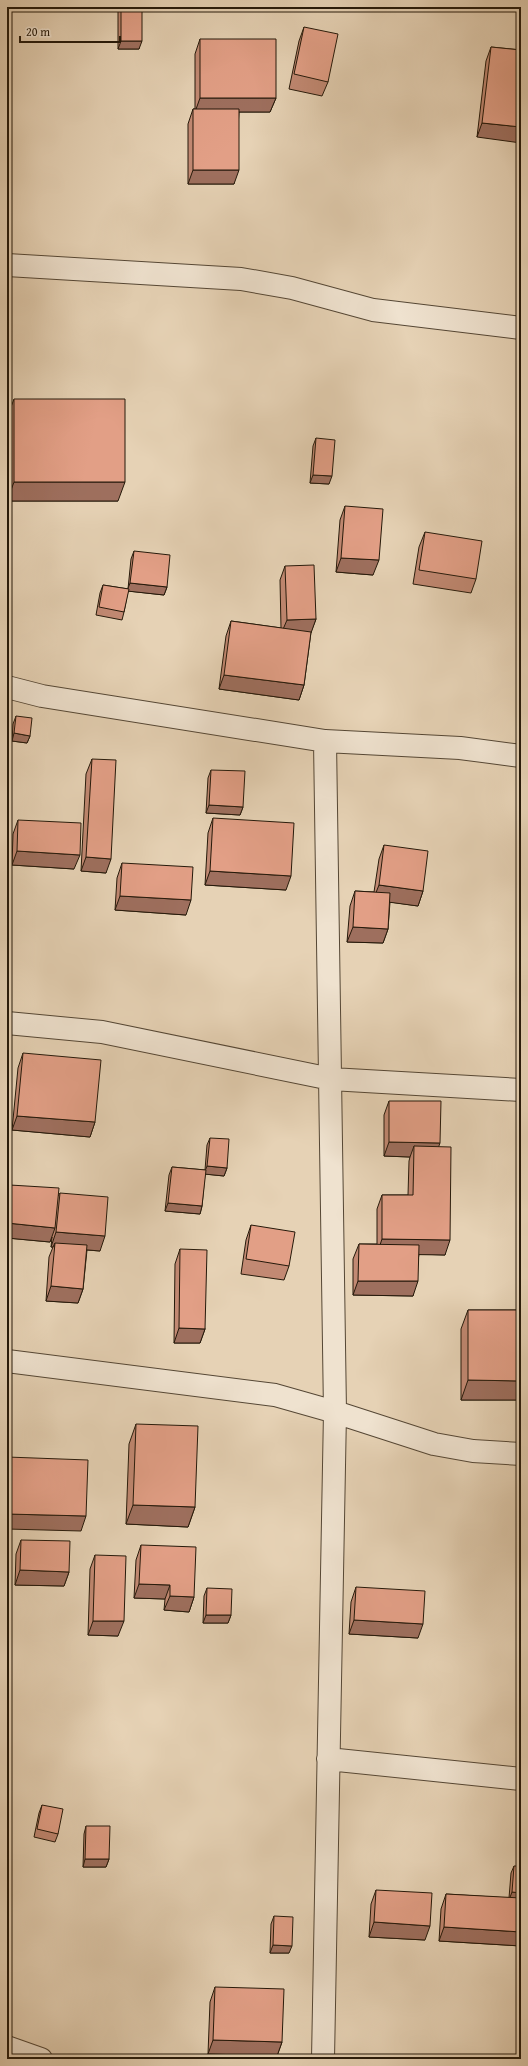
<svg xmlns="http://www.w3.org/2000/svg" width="528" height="2066" font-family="'Gentium Book Plus',serif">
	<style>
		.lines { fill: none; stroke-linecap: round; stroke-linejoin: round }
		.minor-casing { stroke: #554735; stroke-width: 24 }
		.minor { stroke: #efe2cf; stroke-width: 22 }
		.wall { fill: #c28973; stroke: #25190a }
		.shaded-wall { fill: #9e6f5e; stroke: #25190a }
		.building { fill: #e29f86; stroke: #25190a }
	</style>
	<rect width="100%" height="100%" fill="#e6d2b5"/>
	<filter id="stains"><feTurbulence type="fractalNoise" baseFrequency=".005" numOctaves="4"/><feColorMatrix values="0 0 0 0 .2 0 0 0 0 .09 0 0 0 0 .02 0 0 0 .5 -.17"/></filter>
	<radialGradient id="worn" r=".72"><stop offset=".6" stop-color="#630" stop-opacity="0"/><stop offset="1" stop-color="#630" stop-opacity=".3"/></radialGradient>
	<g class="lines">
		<g class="minor-casing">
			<path id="minor" d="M7 265 241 279 292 288 373 310 521 328
				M7 687 42 696 325 741 460 748 521 756
				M7 1023 102 1032 331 1079 521 1090
				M7 1361 275 1395 335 1412 434 1444 473 1451 521 1454
				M328 1759 521 1779
				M7 2047 41 2059
				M323 2059 335 1412 325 741"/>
		</g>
		<use href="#minor" class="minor"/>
	</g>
	<path class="wall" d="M119 7H142L139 49H118V9Z
		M304 27 328 82 322 96 289 89 299 41Z
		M200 39 276 98 270 112H239L234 184H188V124L193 109H195V54Z
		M491 47 521 50 477 137 486 61Z
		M14 399 118 501H7V418Z
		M316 438 329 484 310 483 313 446Z
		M521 475V492H519Z
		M345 506 373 575 336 572 340 520Z
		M425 532 476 579 471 593 413 584 419 547Z
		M134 551 167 587 164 595 128 591 124 612 122 620 96 615 100 593 103 585 128 589 131 559Z
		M285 566 316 619 311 632 304 685 299 700 219 689 226 636 231 621 281 628 280 580Z
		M521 664V680H519Z
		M16 716 30 736 27 743 12 741 13 724Z
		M92 759 106 873 81 871 86 774Z
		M211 770 243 807 240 815 206 813 208 778Z
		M213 818 286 890 205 885 208 833Z
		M18 820 74 869 12 865 13 834Z
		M384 845 423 891 418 906 390 902 388 929 383 943 347 942 350 906 355 891 374 892 379 859Z
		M122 863 186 915 115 910 117 878Z
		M23 1053 95 1122 90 1137 12 1130 18 1068Z
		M389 1101 439 1147 445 1255 419 1254 413 1296 353 1295V1259L359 1244H377V1209L382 1195H408L409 1161 410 1157 384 1156V1115Z
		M210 1138 227 1168 224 1176 205 1174 202 1206 200 1214 165 1211 169 1175 172 1167 205 1170 207 1145Z
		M10 1185 58 1196 60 1193 100 1251 87 1250 83 1289 78 1303 46 1301 49 1257 53 1247H51L52 1237 50 1242 7 1238V1194Z
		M251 1225 289 1266 284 1280 241 1274 246 1240Z
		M180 1249 205 1329 200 1343H174L175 1264Z
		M468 1310H521V1400H461V1329Z
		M136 1424 195 1507 188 1527 126 1524 129 1444Z
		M21 1540 69 1572 64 1586 15 1585 16 1554Z
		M141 1545 194 1597 189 1612 164 1610 165 1599 134 1598 136 1560Z
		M95 1555 118 1636 88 1635 90 1569Z
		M356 1587 418 1638 349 1634 351 1602Z
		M207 1588 231 1615 228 1623H203L204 1596Z
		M42 1805 58 1834 55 1842 34 1837 39 1813Z
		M86 1826 109 1859 106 1867H83L84 1834Z
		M514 1866 521 1946 439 1941 441 1909 446 1894 509 1898 511 1873Z
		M376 1890 425 1940 369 1937 371 1904Z
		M274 1916 289 1953H270L271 1924Z
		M215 1987 282 2042 277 2056 208 2054 210 2002Z"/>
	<path class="shaded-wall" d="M121 41H142L139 49H118Z
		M200 98H276L270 112H195Z
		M482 123 521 127V143L477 137Z
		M193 170H239L234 184H188Z
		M313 475 332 476 329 484 310 483Z
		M14 482H125L118 501H7Z
		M521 485V492H519Z
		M341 558 379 560 373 575 336 572Z
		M130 583 167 587 164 595 127 591Z
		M316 619 311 633 281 634 287 620Z
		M224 675 304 685 299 700 219 689Z
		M14 733 30 736 27 743 12 741Z
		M209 805 243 807 240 815 206 813Z
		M17 851 80 855 74 869 12 865Z
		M86 857 111 859 106 873 81 871Z
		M210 871 291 876 286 890 205 885Z
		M379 885 423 891 418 906 373 900Z
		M120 896 191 900 186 915 115 910Z
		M353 927 388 929 383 943 347 942Z
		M17 1116 95 1122 90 1137 12 1130Z
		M389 1142 440 1143 435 1157 414 1146 410 1157 384 1156Z
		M207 1166 227 1168 224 1176 204 1174Z
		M168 1203 202 1206 200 1214 165 1211Z
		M7 1223 55 1228 50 1242 7 1238Z
		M56 1232 105 1236 100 1251 54 1247 55 1243 53 1247H51Z
		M382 1239 450 1240 445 1255 377 1254Z
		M358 1281H418L413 1296 353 1295Z
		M51 1286 83 1289 78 1303 46 1301Z
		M179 1328 205 1329 200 1343H174Z
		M468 1380 521 1381V1400H461Z
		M133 1505 195 1507 188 1527 126 1524Z
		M7 1514 86 1516 81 1531 7 1529Z
		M20 1570 69 1572 64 1586 15 1585Z
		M139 1584 170 1585 165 1599 134 1598Z
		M170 1596 194 1597 189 1612 164 1610Z
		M206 1615H231L228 1623H203Z
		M354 1620 423 1624 418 1638 349 1634Z
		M93 1621H124L118 1636 88 1635Z
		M85 1859H109L106 1867H83Z
		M512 1892 521 1893V1901L509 1900Z
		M374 1922 430 1926 425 1940 369 1937Z
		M444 1927 521 1932V1946L439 1941Z
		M273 1945 292 1946 289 1953H270Z
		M213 2040 282 2042 277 2056 208 2054Z"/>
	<path class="building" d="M121 7H142V41H121Z
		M304 27 338 34 328 82 294 74Z
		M200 39H276V98H200Z
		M491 47 521 50V127L482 123Z
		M193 109H239V170H193Z
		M14 399H125V482H14Z
		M316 438 335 440 332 476 313 475Z
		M345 506 383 509 379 560 341 558Z
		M425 532 482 541 476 579 419 570Z
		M134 551 170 555 167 587 130 583Z
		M314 565 316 619 287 620 285 566Z
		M103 585 129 589 124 612 99 607Z
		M231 621 311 632 304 685 224 675Z
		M16 716 32 718 30 736 14 733Z
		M92 759 116 760 111 859 86 857Z
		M211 770 245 771 243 807 209 805Z
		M7 816 9 817 7 839Z
		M213 818 294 823 291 876 210 871Z
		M18 820 81 823 80 855 17 851Z
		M384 845 428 851 423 891 379 885Z
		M122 863 193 867 191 900 120 896Z
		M355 891 390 893 388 929 353 927Z
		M23 1053 101 1060 95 1122 17 1116Z
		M389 1101H441L440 1143 389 1142Z
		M7 1137 9 1138 7 1155Z
		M210 1138 229 1139 227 1168 207 1166Z
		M414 1146 451 1147 450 1240 382 1239V1195H413Z
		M172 1167 206 1170 202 1206 168 1203Z
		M10 1185 59 1188 55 1228 7 1223Z
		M60 1193 108 1197 105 1236 56 1232Z
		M251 1225 295 1232 289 1266 246 1259Z
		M55 1243 87 1245 83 1289 51 1286Z
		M359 1244 419 1245 418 1281H358Z
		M180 1249 207 1250 205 1329 179 1328Z
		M468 1310H521V1381L468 1380Z
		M136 1424 198 1426 195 1507 133 1505Z
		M7 1457 88 1460 86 1516 7 1514Z
		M21 1540 70 1541 69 1572 20 1570Z
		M141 1545 196 1547 194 1597 170 1596V1585L139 1584Z
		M95 1555 126 1556 124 1621H93Z
		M356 1587 425 1591 423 1624 354 1620Z
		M207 1588 232 1589 231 1615H206Z
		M42 1805 63 1809 58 1834 37 1829Z
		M86 1826H110L109 1859H85Z
		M514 1866H521V1893L512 1892Z
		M376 1890 432 1893 430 1926 374 1922Z
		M446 1894 521 1898V1932L444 1927Z
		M274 1916 293 1917 292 1946 273 1945Z
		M215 1987 284 1989 282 2042 213 2040Z"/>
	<rect width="528" height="2066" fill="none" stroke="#e6d2b5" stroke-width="24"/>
	<rect x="8" y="8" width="512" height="2050" fill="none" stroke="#25190a" stroke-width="2"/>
	<rect x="12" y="12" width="504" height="2042" fill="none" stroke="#25190a"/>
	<path d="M20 36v6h100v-6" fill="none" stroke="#25190a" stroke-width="2"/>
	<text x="26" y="36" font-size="12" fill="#25190a" stroke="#efe2cf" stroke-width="3" paint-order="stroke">20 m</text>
	<rect width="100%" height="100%" filter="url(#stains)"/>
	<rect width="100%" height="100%" fill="url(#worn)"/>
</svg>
